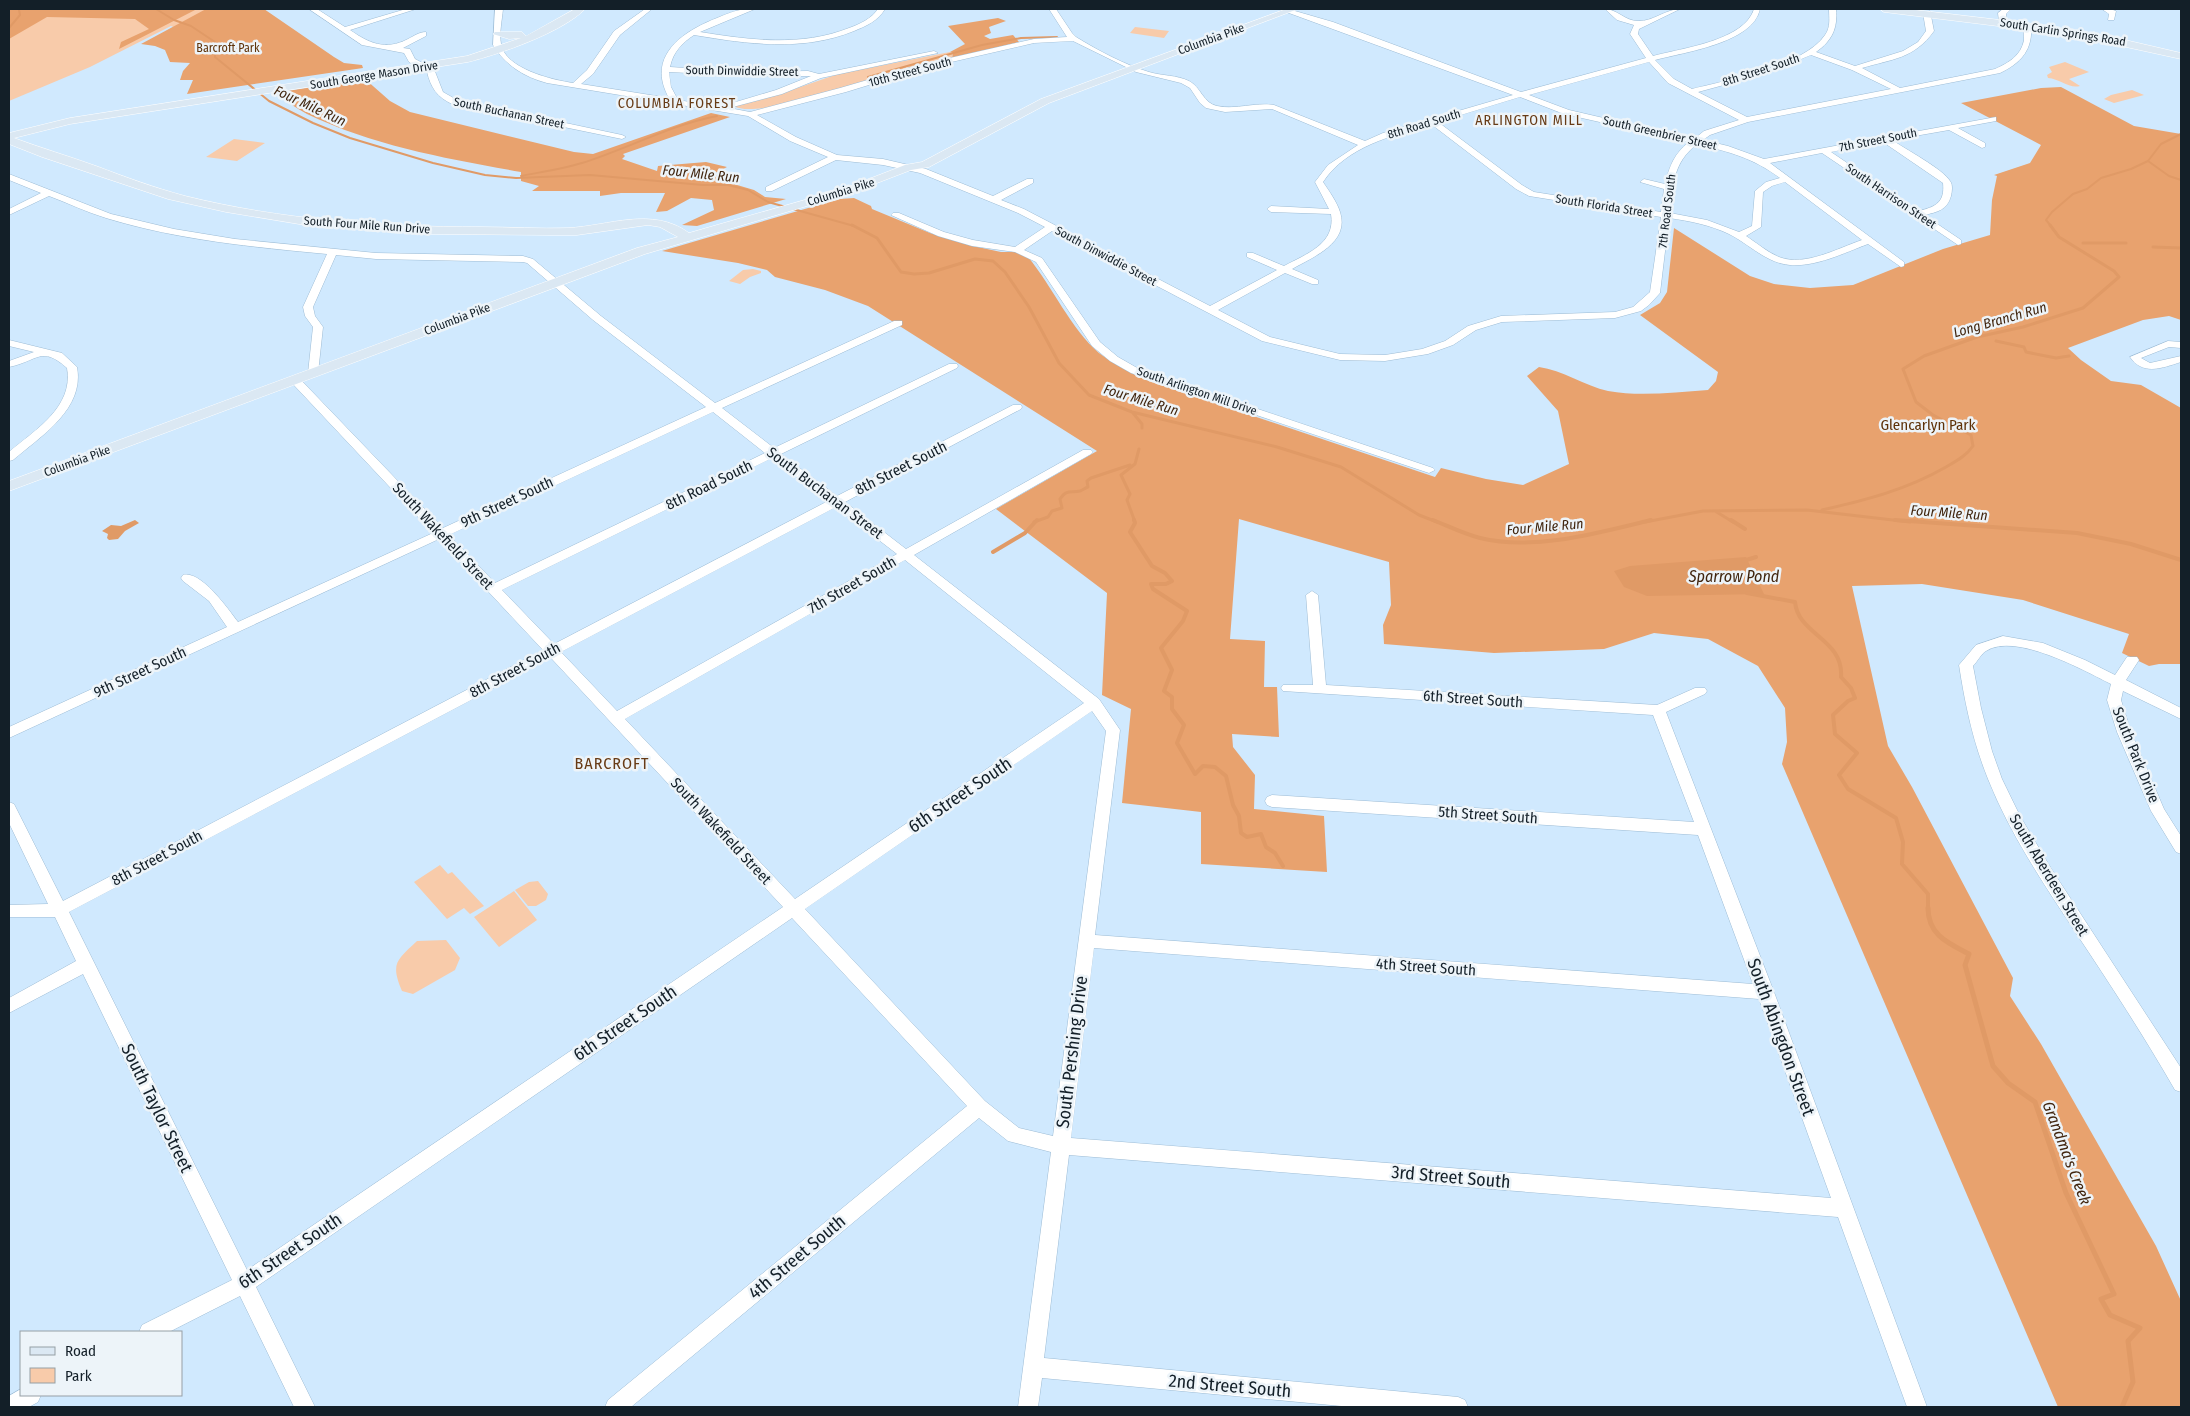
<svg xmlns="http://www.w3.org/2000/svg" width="2190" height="1416" font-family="'Fira Sans Condensed',sans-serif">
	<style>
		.green { fill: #f8cbaa }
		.forest { fill: #e8a26e }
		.water { fill: #e09a66 }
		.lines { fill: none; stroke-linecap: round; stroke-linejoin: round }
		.stream-far3 { stroke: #e09a66; stroke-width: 2 }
		.stream-far2 { stroke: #e09a66; stroke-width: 3 }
		.stream-far1 { stroke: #e09a66; stroke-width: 4 }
		.stream { stroke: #e09a66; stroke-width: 5 }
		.minor-casing { stroke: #9dbcd5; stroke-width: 1 }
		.major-casing { stroke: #fff; stroke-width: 1 }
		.minor { fill: #fff; fill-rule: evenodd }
		.major { fill: #dbe8f3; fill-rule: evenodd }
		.labels { text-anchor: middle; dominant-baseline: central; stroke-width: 5; stroke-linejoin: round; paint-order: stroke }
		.far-street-label { font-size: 12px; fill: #131f28; stroke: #edf4f9 }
		.far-park-label { font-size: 12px; fill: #5e3208; stroke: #edf4f9 }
		.far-neighbourhood-label { font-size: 14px; letter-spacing: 1px; fill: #673b16; stroke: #edf4f9 }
		.far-water-label { font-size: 14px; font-style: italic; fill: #41250e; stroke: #edf4f9 }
		.park-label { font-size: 15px; fill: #5e3208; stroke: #edf4f9 }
		.street-label { font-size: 15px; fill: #131f28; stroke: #edf4f9 }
		.water-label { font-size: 16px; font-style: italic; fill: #41250e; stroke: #edf4f9 }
		.neighbourhood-label { font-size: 16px; letter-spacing: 1px; fill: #673b16; stroke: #edf4f9 }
		.near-street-label { font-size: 18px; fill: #131f28; stroke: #edf4f9 }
	</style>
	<rect width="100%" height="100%" fill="#d0e9fe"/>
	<path class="green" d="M9 9H242L190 64 185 32 171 26 90 67 9 101Z
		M1135 27 1169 31 1164 38 1130 33Z
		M950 52 953 53 952 59C936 63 919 65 903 69 873 77 757 121 734 106L780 94 838 74Z
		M2065 62 2089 72 2069 79 2080 86C2069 89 2060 79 2048 78L2047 75 2052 72 2049 67Z
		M2132 90 2144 95 2114 103 2104 99 2111 95Z
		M234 139 265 143 237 161 206 157Z
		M753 269 761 271V273L750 277 740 284 729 281 743 270Z
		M440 865 448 874 452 872 484 906 470 914 464 908 447 919 414 882Z
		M538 881 548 894 546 900 536 906H528L515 890 529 882Z
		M514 891 537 920 499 947 474 917Z
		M446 940 460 958 455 970 413 994 402 991C390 963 397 960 417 941Z"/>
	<path class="forest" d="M9 9H197L119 49 121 42 149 29 135 19 47 17 9 39Z
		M206 9H264L334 57 344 63 362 65 363 68 187 94 193 80H180L183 71 190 63 170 62 165 50 155 46 141 44Z
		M998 18 1006 21 989 27 991 33 984 36 990 39 1013 35 1019 42 952 59 953 53 950 52 965 44 948 26Z
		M365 79 390 101 410 112 574 152 593 154 711 113 730 117 623 154 625 156 622 159 657 171 658 166 706 162 727 167 713 174 731 180 727 182 754 190 765 197 786 199 697 226 682 225 714 210 712 200 691 198 667 211 656 212 665 193H621L600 196V191H532L539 186 521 181V172C448 159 374 146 307 114 296 108 285 100 274 93Z
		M2061 87 2134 126 2181 134V320L2169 316 2143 320 2068 348 2081 360 2111 381 2141 385 2181 408V664H2159L2149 666 2122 653 2129 634 2023 600 1922 584 1852 586 1888 746 1912 787 2013 978 2010 996 2041 1044 2156 1246 2181 1301V1407H2058L1782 764 1787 742 1785 708 1758 666 1708 639 1654 633 1604 649 1494 653 1384 644 1383 625 1391 605 1389 562 1239 519 1230 639 1265 641 1264 687H1277L1279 737 1232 734 1233 747 1255 775 1254 809 1324 816 1327 872 1201 864V812L1122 803 1131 709 1102 695 1107 593 996 509 1097 451 868 306 825 290 775 277 767 270 738 263 662 251 839 199 854 198 871 206 872 209 930 233 973 246 1001 252H1018L1028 257C1052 286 1071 329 1099 353 1114 364 1129 372 1146 380L1435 477 1441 468 1486 479 1523 485 1569 464 1558 411 1527 376 1539 367C1562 370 1585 386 1608 391 1641 397 1675 392 1708 390L1716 381 1718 372 1640 315 1660 303 1667 292 1674 228 1750 276 1774 284 1810 288 1853 285 1943 249 1990 235 1992 200 1997 176 1994 175 2030 163 2041 145 1961 103 2041 88Z"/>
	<path class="water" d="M135 520 139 523 125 531 118 539 109 540 107 538 108 534 102 531 111 525 121 526Z
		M1746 557 1764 594 1647 596 1624 587 1614 571 1630 566Z"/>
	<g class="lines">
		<path class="stream-far3" d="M9 9H50
			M81 9H91
			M156 9 174 20 191 26 215 42V57L269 101 313 123 350 138 433 163 485 175 516 178 590 175 703 185H728L748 190 768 202 854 226
			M9 28 20 15 19 10
			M868 77 982 45 1021 38 1057 37
			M2148 161 2169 176 2181 180
			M521 176C541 172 562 169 582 163 627 149 670 125 717 116
			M2051 226 2046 220 2052 212 2073 194 2087 189 2101 178 2131 169 2148 161 2161 144 2181 134"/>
		<path class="stream-far2" d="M852 225 877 238 901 272 914 274 929 273 975 259 993 261 1005 272 1029 307 1059 363 1089 395 1132 412 1277 447 1341 467 1419 515 1437 522
			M2083 243H2126
			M2153 247 2181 248
			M1996 341 2024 347 2026 352 2056 358 2069 356
			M1133 413 1142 424V428
			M1822 510C1866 500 1906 490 1946 467 1956 461 1966 456 1973 446L1971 435 1933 415 1916 402 1903 369 1924 356 1977 337 2023 327 2083 308 2119 277 2114 271 2059 237 2050 225
			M1715 511 1733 522
			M1034 522 1048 517 1052 511 1062 508 1060 499C1066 489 1071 493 1080 491 1083 490 1085 488 1088 487L1087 481 1091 478 1130 465
			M1135 522 1127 500 1130 494 1121 475 1135 464 1139 449
			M1645 522 1703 511 1807 510 1910 522"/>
		<path class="stream-far1" d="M1134 520 1135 523 1130 532 1152 566 1165 573 1172 581 1166 584H1151L1153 589 1187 611 1183 621 1161 648 1172 670 1164 691 1172 697V709L1184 725 1177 743 1195 774 1203 766 1215 767 1226 776 1233 805 1239 816 1241 833 1247 837 1261 834 1266 847 1275 853 1283 866
			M1433 520C1448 526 1464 534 1480 538 1534 551 1598 533 1651 520
			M1731 520 1745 529
			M1895 520 2077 533 2131 544 2181 560
			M993 552 1025 533 1037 520
			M1743 561 1756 557
			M1747 593 1795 602C1798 635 1844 639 1841 677L1851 688 1855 698 1848 701 1833 715 1835 734 1857 753 1839 775 1848 789 1896 818 1903 842 1902 864 1928 894V909"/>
		<path class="stream" d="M1928 908C1928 935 1948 943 1969 954L1965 965 1993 1066 2008 1083 2035 1102 2066 1193 2114 1294 2101 1299 2110 1315 2140 1328 2128 1341 2133 1382 2122 1407"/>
		<g class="minor-casing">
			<path id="minor" d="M309 9H317L345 27 406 9H416L350 30C369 43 385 51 408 39 414 36 419 32 426 32V36L403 48 410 49 415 59 434 69 443 92 457 100 622 135 626 137 622 139 452 104C437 97 431 88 427 72L409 62 404 53 362 45Z
				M495 9H503C502 20 499 33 501 44 505 69 553 80 573 83L587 70 614 31 645 9H652L620 35 593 74 581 84 669 98C646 57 681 32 717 18 729 13 741 8 755 9L700 32C750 40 801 47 849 28 860 24 871 19 878 9H885C878 21 866 26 854 31 802 52 748 44 694 35 682 43 673 52 670 67L748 72 808 71 819 74 934 51 938 53 821 78 782 94 729 108 750 112 840 88 919 65 1034 39 1067 37 1049 9H1056L1072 33 1076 37C1099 51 1123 64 1149 72 1162 76 1177 75 1189 81 1201 87 1203 103 1217 106 1236 110 1255 102 1274 105L1365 141 1383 133 1513 95 1278 9H1288L1333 22 1521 92 1646 58 1630 34 1634 25 1617 20 1605 9C1617 9 1625 21 1638 21 1652 22 1666 9 1680 9L1639 29 1638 34 1653 56C1682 48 1744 41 1754 9H1760C1753 43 1685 52 1655 60L1674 79 1692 89C1728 80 1804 66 1825 35 1831 27 1829 17 1829 9H1836C1838 28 1832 41 1816 52L1855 66 1903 51 1918 42 1926 31 1923 13 1930 11 1934 31C1914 59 1892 59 1862 68L1900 88 1995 69C2008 63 2021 56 2024 40 2024 35 2023 29 2024 23L2031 25C2033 50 2021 63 2000 73L1748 122 1710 135 1703 140 1728 146 1764 159 1878 138 1882 136 1886 137 1996 117V121L1958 128 1985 143V147L1982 148 1949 130 1892 140C1905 149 1943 169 1950 181 1953 185 1952 191 1951 196 1947 210 1938 212 1924 215L1961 240V244L1958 245 1822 153 1770 163 1904 262V266L1901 267 1868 244C1844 253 1816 267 1790 265 1766 263 1749 244 1729 234 1710 225 1690 221 1669 218L1660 293 1649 305 1641 311 1615 318 1502 322 1476 330 1453 345 1428 354 1385 361 1340 360 1262 341 1052 231 1024 250 1042 258 1100 342 1118 357 1139 369 1433 468 1435 470 1429 473 1131 373 1110 361 1092 346 1036 262 1015 252 972 246 938 236 891 215 893 213H899L944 232 973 240 1015 247 1045 227 1018 213 920 173 883 165 836 160 772 191H766V187L828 157 790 141 748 116 547 83C524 77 505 65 493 45ZM1073 41 1136 72 1181 83 1190 88 1200 103 1206 108 1225 112 1272 109 1358 145 1328 165 1315 182 1329 209 1271 206 1267 209 1271 212 1331 214C1336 244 1306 254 1284 266L1253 253H1247V257L1277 270 1210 306 1024 209 1001 200 1033 183V179H1027L993 196 926 169 883 159 837 155 796 137 757 115 846 92 921 69 1034 43ZM1811 55 1852 70 1891 89 1747 117 1698 92 1768 73ZM1649 62 1668 83 1739 120 1704 131 1694 139 1569 110 1529 95ZM669 72 748 76H811L776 90 719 107 678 100 671 87ZM1520 97 1564 114 1689 142C1674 154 1670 165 1665 184L1644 179 1640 182 1664 189 1661 212 1534 192 1522 185 1438 122ZM1431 124 1516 189 1529 196 1661 217 1650 292 1633 307 1615 312 1501 316 1468 326 1445 341 1422 349 1385 355 1340 354 1270 337 1218 310 1285 273 1312 284H1318V280L1292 269C1313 257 1350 243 1340 212 1337 202 1329 191 1323 182 1347 146 1392 136 1431 124ZM1883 142 1943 183C1945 202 1936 207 1918 211L1831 152ZM1697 144C1730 152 1753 158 1780 178L1766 182 1755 191 1752 226 1739 232 1707 220 1670 213C1674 183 1672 164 1697 144ZM1785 182 1862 240C1838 248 1805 267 1779 257 1767 252 1757 243 1746 236L1761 227 1763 192 1772 186Z
				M2003 9H2011L2006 14 2007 22 2003 24 1999 22 1998 13Z
				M2102 9H2110L2116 11 2114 20H2108L2109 14Z
				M9 174 111 214 174 229 235 239 376 253 523 256 533 259 601 316 715 403 894 321H902V325L722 408 774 448 949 364H957L958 366 957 368 781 454 837 496 1013 405H1021L1022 407 1021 409 845 502 906 549 1083 450H1091L1093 452 1091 454 914 555 1099 699 1120 730 1095 935 1753 984 1698 835 1272 807 1267 805 1265 801 1267 797 1272 795 1694 822 1653 715 1283 691 1281 688 1283 685H1313L1306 595 1312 591 1318 595 1326 685 1657 705 1695 688H1705L1707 691 1705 694 1666 712 1774 992 1927 1407H1907L1838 1217 1069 1155 1044 1358 1458 1397 1465 1400 1468 1407H1352L1042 1378 1038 1407H1018L1051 1152 1008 1141 979 1118 631 1407H605L608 1400 967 1106 792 918 256 1287 315 1407H294L240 1296 169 1332H139L142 1325 232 1280 83 974 9 1013V998L76 961 55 917H9V905L48 904 9 823V802L14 804 63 901 543 650 439 539 9 738V727L227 627 209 601 183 581 181 578 183 575C201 570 228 609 238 622L433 533 291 382 290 380 291 378H299L443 528 706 407 593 320 527 263 523 262 376 259 336 255 313 307 315 316 323 327 318 373 317 375H309L308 373 313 327 305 316 303 307 327 254C253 247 178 240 106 218 86 212 68 203 49 196L9 215V209L41 193 9 180ZM713 412 765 453 495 583 449 535ZM772 458 828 501 554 644 502 590ZM836 507 897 554 617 711 561 652ZM905 560 1084 703 795 899 625 719ZM551 658 783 907 247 1270 69 912ZM1092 711 1106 731 1053 1136 1019 1128 985 1101 805 909ZM1094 948 1759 999 1831 1198 1071 1138Z
				M9 340 62 353 77 367C85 409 41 436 13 460L9 461V452C35 430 74 407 67 368 41 345 38 361 9 367V361L34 352 9 346Z
				M2168 341 2181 342V348L2169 347 2141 358 2150 363 2181 356V362C2162 368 2143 376 2130 357Z
				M2003 636 2043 643 2085 660 2115 675 2127 657H2137L2139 660 2126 680 2181 708V719L2123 691 2121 700 2131 732 2164 809 2181 836V854L2176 852 2151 811 2117 732 2107 700 2111 684C2083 670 2015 632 1986 651 1981 654 1977 662 1973 666L1981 708 1992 751 2002 779 2020 816 2052 870 2181 1068V1092L2175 1090C2144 1036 2110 984 2076 933 2043 883 2010 834 1988 779 1973 742 1965 704 1959 665L1976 645Z
				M21 1389V1395H41L38 1402 29 1407H9V1396Z"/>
		</g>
		<g class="major-casing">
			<path id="major" d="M575 9H585C563 32 500 54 468 62L70 124 14 138C41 148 68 156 96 166 125 177 155 188 185 196 282 220 382 227 481 227 510 227 539 229 568 228 609 226 652 206 689 233L843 189 905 165 922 162 1041 99 1286 9H1298L1049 103 929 167 911 170 851 193 645 254 9 491V481L637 248 678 237 660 227 648 225 577 235H550L426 234 305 225 226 212 168 199 42 157 9 144V133L70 118 467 56 521 38 509 39 493 34 495 32H522L526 36Z
				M1880 9H1907L2034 24 2108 36 2181 53V59L2071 35 1884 12Z"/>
		</g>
		<use href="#minor" class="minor"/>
		<use href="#major" class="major"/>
	</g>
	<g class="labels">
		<g class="far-street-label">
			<text transform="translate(2063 32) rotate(9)">South Carlin Springs Road</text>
			<text transform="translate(1211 39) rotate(-20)">Columbia Pike</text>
			<text transform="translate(1761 70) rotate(-18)">8th Street South</text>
			<text transform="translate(742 71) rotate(1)">South Dinwiddie Street</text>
			<text transform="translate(910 72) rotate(-15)">10th Street South</text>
			<text transform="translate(374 75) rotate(-9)">South George Mason Drive</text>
			<text transform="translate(509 113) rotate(12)">South Buchanan Street</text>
			<text transform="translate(1424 124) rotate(-17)">8th Road South</text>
			<text transform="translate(1660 133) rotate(13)">South Greenbrier Street</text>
			<text transform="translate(1878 140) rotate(-11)">7th Street South</text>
			<text transform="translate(841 192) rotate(-17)">Columbia Pike</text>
			<text transform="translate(1891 196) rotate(34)">South Harrison Street</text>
			<text transform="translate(1604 206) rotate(9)">South Florida Street</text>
			<text transform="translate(1667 211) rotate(-83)">7th Road South</text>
			<text transform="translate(367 225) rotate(4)">South Four Mile Run Drive</text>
			<text transform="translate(1106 256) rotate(28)">South Dinwiddie Street</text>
			<text transform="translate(457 319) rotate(-21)">Columbia Pike</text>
			<text transform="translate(1197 391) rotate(19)">South Arlington Mill Drive</text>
			<text transform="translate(77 461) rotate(-20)">Columbia Pike</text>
		</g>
		<g class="far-park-label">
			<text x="228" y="48">Barcroft Park</text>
		</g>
		<g class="far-neighbourhood-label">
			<text x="677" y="103">COLUMBIA FOREST</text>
			<text x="1529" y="120">ARLINGTON MILL</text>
		</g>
		<g class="far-water-label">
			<text transform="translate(310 106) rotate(25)">Four Mile Run</text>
			<text transform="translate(701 174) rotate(6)">Four Mile Run</text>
			<text transform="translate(2000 320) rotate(-16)">Long Branch Run</text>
			<text transform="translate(1141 400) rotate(17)">Four Mile Run</text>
			<text transform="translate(1949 513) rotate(4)">Four Mile Run</text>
			<text transform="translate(1545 527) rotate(-5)">Four Mile Run</text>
		</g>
		<g class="park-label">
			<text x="1928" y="425">Glencarlyn Park</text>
		</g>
		<g class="street-label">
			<text transform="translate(901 468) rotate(-27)">8th Street South</text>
			<text transform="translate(709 485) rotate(-26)">8th Road South</text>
			<text transform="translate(825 493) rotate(37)">South Buchanan Street</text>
			<text transform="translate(507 502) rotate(-25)">9th Street South</text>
			<text transform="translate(443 536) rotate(47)">South Wakefield Street</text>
			<text transform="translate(852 585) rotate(-30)">7th Street South</text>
			<text transform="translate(515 670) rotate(-28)">8th Street South</text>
			<text transform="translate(140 672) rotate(-25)">9th Street South</text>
			<text transform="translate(1473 699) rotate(4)">6th Street South</text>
			<text transform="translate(2136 755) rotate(68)">South Park Drive</text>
			<text transform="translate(1488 815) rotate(4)">5th Street South</text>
			<text transform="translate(721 831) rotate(47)">South Wakefield Street</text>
			<text transform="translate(157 858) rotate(-28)">8th Street South</text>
			<text transform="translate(2049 875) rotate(59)">South Aberdeen Street</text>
			<text transform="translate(1426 967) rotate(4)">4th Street South</text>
		</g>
		<g class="water-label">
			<text x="1734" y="576">Sparrow Pond</text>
			<text transform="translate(2067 1153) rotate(69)">Grandma's Creek</text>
		</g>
		<g class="neighbourhood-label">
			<text x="612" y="763">BARCROFT</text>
		</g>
		<g class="near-street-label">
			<text transform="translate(960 795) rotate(-34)">6th Street South</text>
			<text transform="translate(625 1023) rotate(-34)">6th Street South</text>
			<text transform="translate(1781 1037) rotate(70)">South Abingdon Street</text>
			<text transform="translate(1072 1052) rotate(-83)">South Pershing Drive</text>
			<text transform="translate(157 1108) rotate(64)">South Taylor Street</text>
			<text transform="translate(1451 1177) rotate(5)">3rd Street South</text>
			<text transform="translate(290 1251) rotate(-34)">6th Street South</text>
			<text transform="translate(797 1257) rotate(-40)">4th Street South</text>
			<text transform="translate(1230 1386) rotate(5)">2nd Street South</text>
		</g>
	</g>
	<rect width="2190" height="1416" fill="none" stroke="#131f28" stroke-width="20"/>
	<rect x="20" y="1331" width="162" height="65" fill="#edf4f9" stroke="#969fa5"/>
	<rect x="30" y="1347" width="25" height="8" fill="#dbe8f3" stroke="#969fa5"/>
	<text x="65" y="1356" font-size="15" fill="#131f28">Road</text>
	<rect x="30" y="1368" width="25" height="15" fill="#f8cbaa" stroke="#969fa5"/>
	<text x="65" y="1381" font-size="15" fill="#131f28">Park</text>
</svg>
